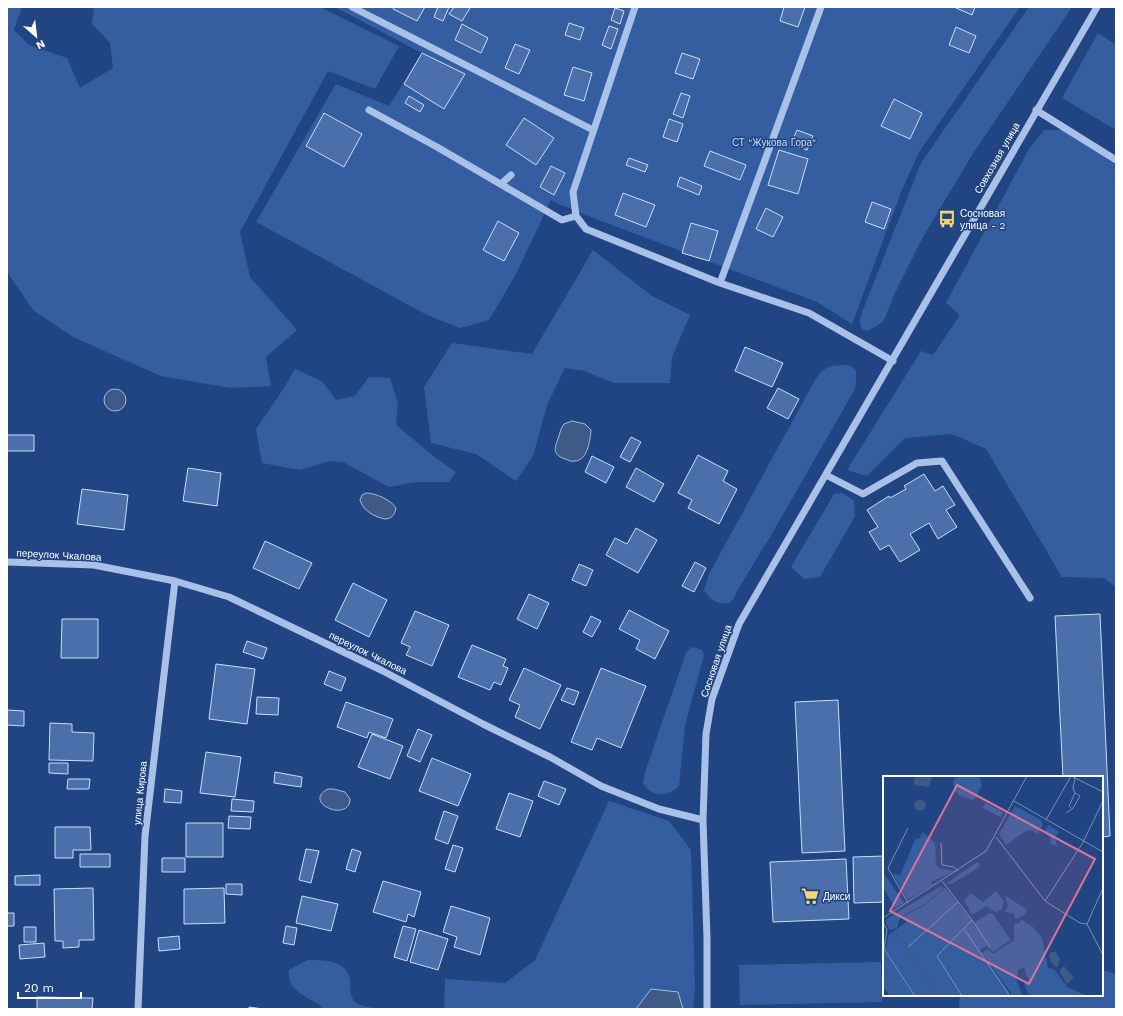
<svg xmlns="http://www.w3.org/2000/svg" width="1123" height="1016" font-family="'Work Sans',sans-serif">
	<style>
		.green { fill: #355ea0 }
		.water { fill: #405a87; stroke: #9dbbe9 }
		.building { fill: #4a6fab; stroke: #cdddf6 }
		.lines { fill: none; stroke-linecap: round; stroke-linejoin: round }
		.minor { stroke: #a9c1e8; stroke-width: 7 }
		.labels { text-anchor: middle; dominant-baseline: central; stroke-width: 3; stroke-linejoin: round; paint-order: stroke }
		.park-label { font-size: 10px; fill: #cdddf6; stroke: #214583 }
		.street-label { font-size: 10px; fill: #fff; stroke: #214583 }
		.poi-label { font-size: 10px; fill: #fff; stroke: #214583; text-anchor: start }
		.inset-river { fill: none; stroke: #405a87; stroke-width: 2 }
		.inset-road { fill: none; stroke: #7a8fb5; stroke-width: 1 }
		.view { fill: #da749d; fill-opacity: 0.15; stroke: #da749d; stroke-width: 2 }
		.inset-edge { fill: none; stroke: #fff; stroke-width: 2 }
	</style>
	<rect width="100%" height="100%" fill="#214583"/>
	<path class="green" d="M7 7H22L14 30 29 45 67 58 80 88 113 68 110 43 92 24 94 7H320L399 46 375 89 328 71 240 232 250 277 297 330 266 357 271 386 231 388 161 376 73 337 33 310 7 272Z
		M335 7H1020L919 152 901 192 852 324 817 302 593 218 559 204 551 200 515 276 489 320 460 328 427 315 256 222 336 84 389 106 422 53Z
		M1029 7H1072L972 155 923 237 894 295 885 318 880 324 868 331 862 329 860 323 861 315 921 163Z
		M1098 33 1116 45V130L1062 98Z
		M1044 130H1063L1116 165V587L1104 578 1062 577 986 449 952 434 905 438 867 476 847 470 921 351 933 355 960 315 946 303 1029 149Z
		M593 250 652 296 690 315 672 357 670 383H614L584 371 565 368 547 405 533 456 516 481 476 454 431 443 424 387 452 343 532 354Z
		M848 365 852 367 856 371V380L855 389 770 537 737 591 734 598 730 603C715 604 713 602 704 590L709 574 815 380C824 366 831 365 848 365Z
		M295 369 322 381 336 400 355 396 369 377 390 378 398 404 396 425 437 459 456 472 449 482H415L389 487 343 462 330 461 300 470 262 463 256 429 282 391Z
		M843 493 854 501 855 516 820 577 804 579 791 567 834 494Z
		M693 647 702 650 704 654 703 659 685 725 679 785C670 798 650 797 643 783L645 772 686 653 689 649Z
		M609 801 669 821 691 850 695 988 693 1009H683L678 992 651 989 636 1009H444L445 979 505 983 535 960Z
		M308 960C321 960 344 960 349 976 352 986 347 997 358 1004 366 1008 377 1008 385 1009H322L320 1005C306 996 286 990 289 970Z
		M881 962 882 1002 740 1005 739 965Z
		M1102 970 1113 973 1116 976V1009H959L960 995H1102Z"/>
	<path class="water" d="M104 400a11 11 0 1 1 22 0a11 11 0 1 1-22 0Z
		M572 421 585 424 591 430C590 440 588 461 574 461 571 462 568 460 565 459 551 454 555 447 559 436 560 432 561 428 564 424Z
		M366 493C376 493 391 500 396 508 395 514 392 519 385 519 375 517 363 511 360 500L362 495Z
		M328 789H333L345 792 350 799C350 823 301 803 328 789Z
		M651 989 678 992 683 1009H636Z"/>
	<path class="building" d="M394 7H425L417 21 393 9Z
		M438 7H449L443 21 434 17Z
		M454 7H467L470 8 462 21 449 14Z
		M784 7H805L798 27 780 21Z
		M954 7H975L972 15Z
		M615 8 624 11 620 24 611 20Z
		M569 23 584 28 580 40 565 35Z
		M462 24 488 38 481 53 455 40Z
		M609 26 618 29 611 49 602 45Z
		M956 27 976 36 969 53 949 45Z
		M515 44 530 50 519 74 505 68Z
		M422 53 465 74 444 109 404 84Z
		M682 53 700 59 693 79 675 73Z
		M573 67 592 73 584 101 564 95Z
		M681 93 690 96 683 118 673 114Z
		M409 96 424 105 420 112 405 103Z
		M894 99 922 113 910 139 881 126Z
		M324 113 362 134 344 167 306 146Z
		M524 118 554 138 536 165 506 145Z
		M669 119 683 124 677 142 663 137Z
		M797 130 813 136 807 150 791 144Z
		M779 150 808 159 798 194 768 185Z
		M710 151 746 165 740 180 704 166Z
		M629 158 648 165 645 172 626 165Z
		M551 166 565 173 554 195 540 187Z
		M680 177 702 186 699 195 677 186Z
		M623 193 655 205 646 227 615 215Z
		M872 202 891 209 884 229 865 222Z
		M766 208 783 217 773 237 756 229Z
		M498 221 519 233 504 261 483 250Z
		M691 223 718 231 709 261 682 253Z
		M745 347 783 363 772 387 735 371Z
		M778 388 799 399 788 419 767 408Z
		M7 435H34V451H7Z
		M631 437 641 442 630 462 620 457Z
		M698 455 728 471 723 481 737 489 719 524 688 508 692 500 678 493Z
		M592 456 614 467 606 483 585 472Z
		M188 468 221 473 217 506 183 501Z
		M636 468 664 484 654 502 626 487Z
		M924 474 935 491 943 486 955 505 946 510 957 527 938 539 929 523 910 534 920 550 900 562 889 545 880 550 869 532 878 527 867 510 889 496 890 498 906 489 904 486Z
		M82 489 128 495 124 530 77 524Z
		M636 528 657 540 638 573 606 555 615 538 627 544Z
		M265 541 312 563 299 589 253 568Z
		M695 562 706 568 694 592 682 586Z
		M579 564 593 570 586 586 572 580Z
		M353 583 387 600 369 637 335 620Z
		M529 594 549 603 537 629 517 619Z
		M629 610 669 631 655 659 636 649 640 640 619 629Z
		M415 611 449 625 432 666 406 655 410 647 401 643Z
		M1100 614 1110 836 1102 837V777H1063L1055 616Z
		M591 616 601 621 592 637 583 632Z
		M62 619H98V658H61Z
		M247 641 267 648 263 659 243 652Z
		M472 645 506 659 503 666 508 668 501 685 494 682 490 690 458 677Z
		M216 664 255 669 247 724 209 719Z
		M524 668 561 685 540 729 515 717 520 705 509 700Z
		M601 668 646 686 621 748 597 738 592 750 571 742Z
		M329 671 346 678 341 691 324 684Z
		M567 688 579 692 574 705 561 700Z
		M257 697 279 698 278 715 256 714Z
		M838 700 845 851 802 853 795 702Z
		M346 702 393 719 386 738 369 732 367 738 337 727Z
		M7 710 24 711V726L7 725Z
		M50 723 72 724V732L94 733 93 761 49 760Z
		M418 729 432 735 420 762 407 756Z
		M372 734 403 746 390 779 358 767Z
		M206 752 241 757 235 797 200 793Z
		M432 758 471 774 458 806 419 791Z
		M49 763H68V774L49 773Z
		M275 772 302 777 301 787 274 783Z
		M68 779H90L89 789H67Z
		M544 781 566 789 559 805 538 796Z
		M165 789 182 791 181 803 164 802Z
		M509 793 533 801 520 837 496 829Z
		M232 799 254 801 253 812 231 811Z
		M444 811 458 816 448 844 435 839Z
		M229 816 251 817 250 829 228 828Z
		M186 823H223V857H186Z
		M55 827H90L91 850H73V858H55Z
		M453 845 463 848 455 872 445 869Z
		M306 849 319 851 311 883 299 880Z
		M352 849 361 852 355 872 346 869Z
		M80 854H110V867H80Z
		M884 856V902L854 903 853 857Z
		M162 858H185V872H162Z
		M846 859 849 919 773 922 770 862Z
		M40 875V885H15V876Z
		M383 881 421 892 414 917 408 914 406 922 373 912Z
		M226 884H242V895L226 894Z
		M93 888 94 940H79V947L63 948V941H55L54 889Z
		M224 888 225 923 184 924V889Z
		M302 896 338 904 331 931 296 923Z
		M451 906 490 918 480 955 454 947 457 937 443 932Z
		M7 913H14V926H7Z
		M286 926 297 928 294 945 283 943Z
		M403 926 416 929 407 961 394 957Z
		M24 927H36V942H24Z
		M419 930 448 939 438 970 410 962Z
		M179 936 180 949 159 951 158 938Z
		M44 943 45 957 20 959 19 945Z
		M37 997 93 998 92 1009H37Z
		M249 1007 263 1009H249Z"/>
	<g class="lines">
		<path class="minor" d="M352 7 593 130
			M635 7 573 192 576 216 586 229 720 283 809 313 893 361
			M369 110 437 147 562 220 576 216
			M1036 110 1116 160
			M501 184 511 175
			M720 283 821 7
			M826 475 863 494 917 463 942 461 1030 598
			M7 562 94 565 175 581 229 597 381 670 483 724 550 757 601 786 659 809 703 820
			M138 1009 145 836 175 581
			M707 1009V938L703 820 706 734 712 699 739 624 1097 7"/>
	</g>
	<defs>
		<g id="bus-bare" transform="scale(1.38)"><path d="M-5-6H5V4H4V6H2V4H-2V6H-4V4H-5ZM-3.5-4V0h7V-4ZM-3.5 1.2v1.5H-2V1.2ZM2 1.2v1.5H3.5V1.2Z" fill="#f5d66b" stroke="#214583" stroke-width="2.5" paint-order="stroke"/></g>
		<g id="supermarket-bare" transform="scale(1.38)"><path d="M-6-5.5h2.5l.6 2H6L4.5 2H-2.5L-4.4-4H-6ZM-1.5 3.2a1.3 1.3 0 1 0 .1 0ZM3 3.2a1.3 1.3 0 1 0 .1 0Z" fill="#f5d66b" stroke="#214583" stroke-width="2.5" paint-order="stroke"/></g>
	</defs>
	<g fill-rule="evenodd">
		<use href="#bus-bare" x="947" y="219"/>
		<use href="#supermarket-bare" x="810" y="896"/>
	</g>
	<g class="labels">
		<g class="park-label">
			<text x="774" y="142">СТ "Жукова Гора"</text>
		</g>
		<g class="street-label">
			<text transform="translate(997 158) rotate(-60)">Совхозная улица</text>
			<text transform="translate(59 555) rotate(3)">переулок Чкалова</text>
			<text transform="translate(368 653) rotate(26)">переулок Чкалова</text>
			<text transform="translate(716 661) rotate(-71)">Сосновая улица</text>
			<text transform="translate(140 793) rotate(-84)">улица Кирова</text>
		</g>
		<g class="poi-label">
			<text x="960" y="213">Сосновая<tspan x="960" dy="12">улица - 2</tspan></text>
			<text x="823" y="896">Дикси</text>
		</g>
	</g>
	<g transform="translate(883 776)">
		<rect width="220" height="220" fill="#214583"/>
		<path d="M73 0H96L99 9 91 24 77 20 72 15 70 6ZM102 27 120 36 118 41 100 32ZM132 30 158 44 160 49 155 58 148 54 143 55 123 69 116 58ZM166 49 176 56 172 61 174 70 168 68 167 61 161 56ZM40 56 52 67 53 88 56 92 72 95 48 106 49 109 25 124 10 98 17 99 33 62 36 63ZM94 86 97 88 96 91 69 108 64 107ZM0 96 21 127 12 132 0 111ZM57 111 61 112 42 128 17 141 14 152 7 154 2 145 5 142ZM62 112 91 147 106 137 110 138 128 164 110 176 104 170 97 174 128 220H7L0 210V181L6 159 23 146 19 141 42 129ZM113 115 121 125 119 133 112 136 103 130 89 139 81 124 88 117 100 126ZM122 119 144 134 142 139 133 143 130 137 122 136 125 130ZM138 143 150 151 159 162 165 192 171 193 184 211 204 220H146L141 208 146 204 141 192 136 193 133 203 140 220H130L99 177 105 173 110 178 131 164V148L136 147Z" fill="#355ea0"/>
		<path d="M32 0H49L46 11 31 9ZM31.5 29a5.5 5.5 0 1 1 11 0a5.5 5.5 0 1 1-11 0ZM168 176H173L177 184 175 190 172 191 167 185 166 179ZM181 190 191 202 184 208 176 195Z" fill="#405a87"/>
		<path class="inset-river" d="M12 155 55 220"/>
		<path class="inset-road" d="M190 1 220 16M131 25 220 76M188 32 186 30 192 17M183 37 190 32 197 20 192 17 190 12 192 2M163 44 188 0M25 52 5 92 25 127M113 61 162 125 197 147 204 148M58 67 59 89 71 91 75 95M59 105 89 144 54 180 79 220M162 125 199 68 220 25M0 142 103 75 144 0M89 144 107 171M0 146 4 154 1 173 32 220M204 148 220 112M204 148 220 179M81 153 127 220M25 171 75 126"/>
		<path class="view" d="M74 9 212 83 146 208 7 135Z"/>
		<rect width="220" height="220" class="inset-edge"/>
	</g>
	<rect width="1123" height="1016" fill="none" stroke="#ffffff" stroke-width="16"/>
	<g transform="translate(36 36) rotate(152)" stroke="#214583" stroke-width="3" paint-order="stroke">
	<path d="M0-3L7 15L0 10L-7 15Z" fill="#ffffff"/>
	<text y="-6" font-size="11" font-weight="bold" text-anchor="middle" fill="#ffffff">N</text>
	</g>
	<path d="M18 992v6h63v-6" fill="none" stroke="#ffffff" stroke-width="2"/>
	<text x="24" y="992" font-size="12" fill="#ffffff" stroke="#214583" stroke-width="3" paint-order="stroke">20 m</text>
</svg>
